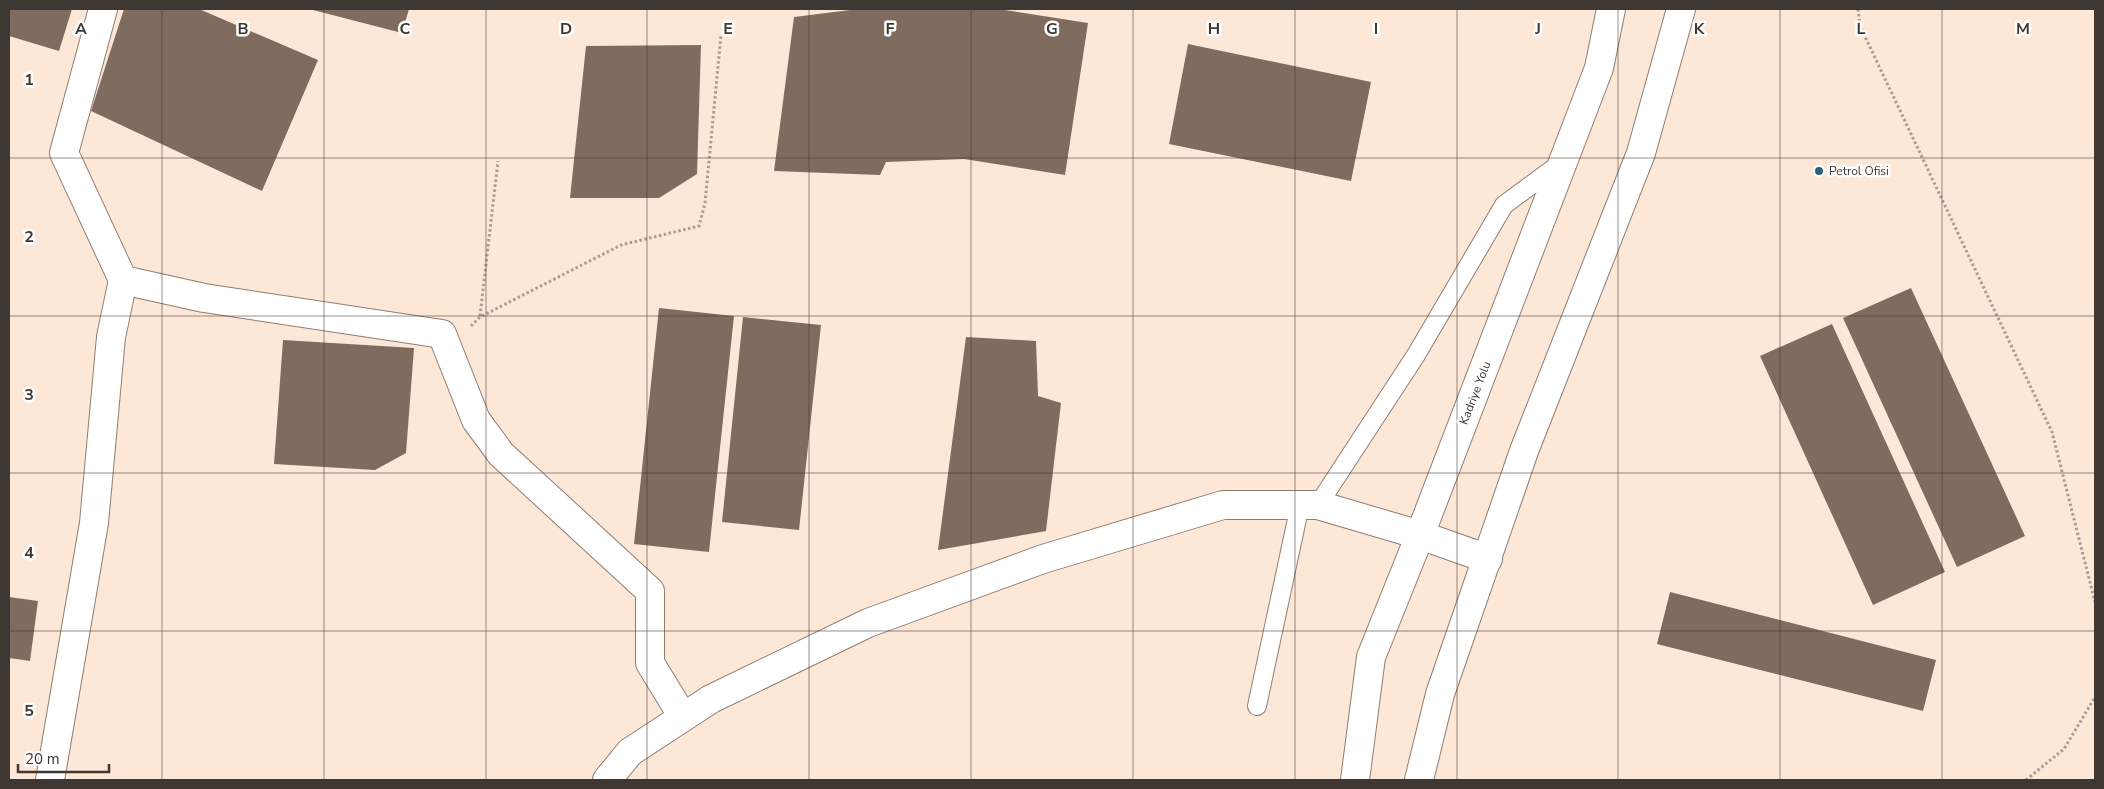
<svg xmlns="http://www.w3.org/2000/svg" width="2104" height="789" font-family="'Nunito Sans',sans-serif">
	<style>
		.building { fill: #7f6c5e }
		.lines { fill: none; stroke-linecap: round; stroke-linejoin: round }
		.lane-casing { stroke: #907d6e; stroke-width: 20 }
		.street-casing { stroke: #907d6e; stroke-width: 30 }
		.secondary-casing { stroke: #907d6e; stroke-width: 30 }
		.path { stroke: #ac9c90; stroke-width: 3; stroke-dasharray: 2.5 2.5; stroke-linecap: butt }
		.lane { stroke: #fff; stroke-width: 18 }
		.street { stroke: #fff; stroke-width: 28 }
		.secondary { stroke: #fff; stroke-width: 28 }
		.grid { fill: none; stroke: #3f3731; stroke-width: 1; stroke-opacity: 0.55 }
		.poi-dot { fill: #2b607c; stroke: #fff; stroke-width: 2 }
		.labels { text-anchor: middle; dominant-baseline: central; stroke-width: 5; stroke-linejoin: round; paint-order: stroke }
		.poi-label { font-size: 12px; fill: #3f3731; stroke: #fff; text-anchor: start }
		.street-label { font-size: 12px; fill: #3f3731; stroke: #fff }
		.grid-label { font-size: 16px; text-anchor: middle; font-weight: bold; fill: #3f3731; stroke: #fff; stroke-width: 5; stroke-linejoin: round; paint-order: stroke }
	</style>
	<rect width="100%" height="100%" fill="#fde8d8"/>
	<path class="building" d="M9 9H72L59 51 9 36Z
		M124 9H199L318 60 262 191 91 111Z
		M309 9H409L402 33Z
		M858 9H998L1088 23 1065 175 964 159 886 162 880 175 774 171 794 17Z
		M1188 44 1371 82 1351 181 1169 144Z
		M701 45 697 174 659 198H570L586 46Z
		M1911 288 2025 536 1957 567 1843 318Z
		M659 308 734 316 709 552 634 544Z
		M743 317 821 325 799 530 722 522Z
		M1832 324 1945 572 1873 605 1760 356Z
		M966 337 1036 341 1038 396 1061 403 1046 531 938 550Z
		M283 340 414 348 406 453 375 470 274 464Z
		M1670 592 1936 660 1923 711 1657 644Z
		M9 597 38 601 30 661 9 658Z"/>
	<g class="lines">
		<g class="lane-casing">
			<path id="lane" d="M1318 505 1416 355 1504 205 1561 163
				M1257 706 1300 505"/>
		</g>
		<g class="street-casing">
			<path id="street" d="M103 9 64 153 123 280 204 298 442 334 476 420 501 454 650 591V663L683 717
				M50 780 94 523 111 337 123 280
				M607 780 630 752 711 699 868 623 1043 559 1223 505H1318L1420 535 1488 559"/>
		</g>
		<g class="secondary-casing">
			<path id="secondary" d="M1355 780 1371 657 1420 535 1599 68 1611 9
				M1419 780 1440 694 1524 451 1641 153 1681 9"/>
		</g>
		<path class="path" d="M1858 9 1860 26 2052 432 2095 602
			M480 316 498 161
			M471 326 480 317 621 245 699 226 705 203 721 35
			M2026 780 2064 749 2095 697"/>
		<use href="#lane" class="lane"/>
		<use href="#street" class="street"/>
		<use href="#secondary" class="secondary"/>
	</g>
	<path class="grid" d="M162 9V780M324 9V780M486 9V780M647 9V780M809 9V780M971 9V780M1133 9V780M1295 9V780M1457 9V780M1618 9V780M1780 9V780M1942 9V780M9 158H2095M9 316H2095M9 473H2095M9 631H2095"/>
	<circle class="poi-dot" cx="1819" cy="171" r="5"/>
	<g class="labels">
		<g class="poi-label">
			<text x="1829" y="171">Petrol Ofisi</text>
		</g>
		<g class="street-label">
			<text transform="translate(1475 393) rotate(-69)">Kadriye Yolu</text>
		</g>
	</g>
	<g class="grid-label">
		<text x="81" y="34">A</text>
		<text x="243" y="34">B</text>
		<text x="405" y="34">C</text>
		<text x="566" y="34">D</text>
		<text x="728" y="34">E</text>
		<text x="890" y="34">F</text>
		<text x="1052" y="34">G</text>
		<text x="1214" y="34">H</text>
		<text x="1376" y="34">I</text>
		<text x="1538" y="34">J</text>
		<text x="1699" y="34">K</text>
		<text x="1861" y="34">L</text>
		<text x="2023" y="34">M</text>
		<text x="29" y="85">1</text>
		<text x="29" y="242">2</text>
		<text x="29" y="400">3</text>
		<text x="29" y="558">4</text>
		<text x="29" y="716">5</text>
	</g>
	<rect width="2104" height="789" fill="none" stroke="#3f3731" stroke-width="20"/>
	<path d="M18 764v8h91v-8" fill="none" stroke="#3f3731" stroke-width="2.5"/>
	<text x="25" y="764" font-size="15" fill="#3f3731" stroke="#ffffff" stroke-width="4" paint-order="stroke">20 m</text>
</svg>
